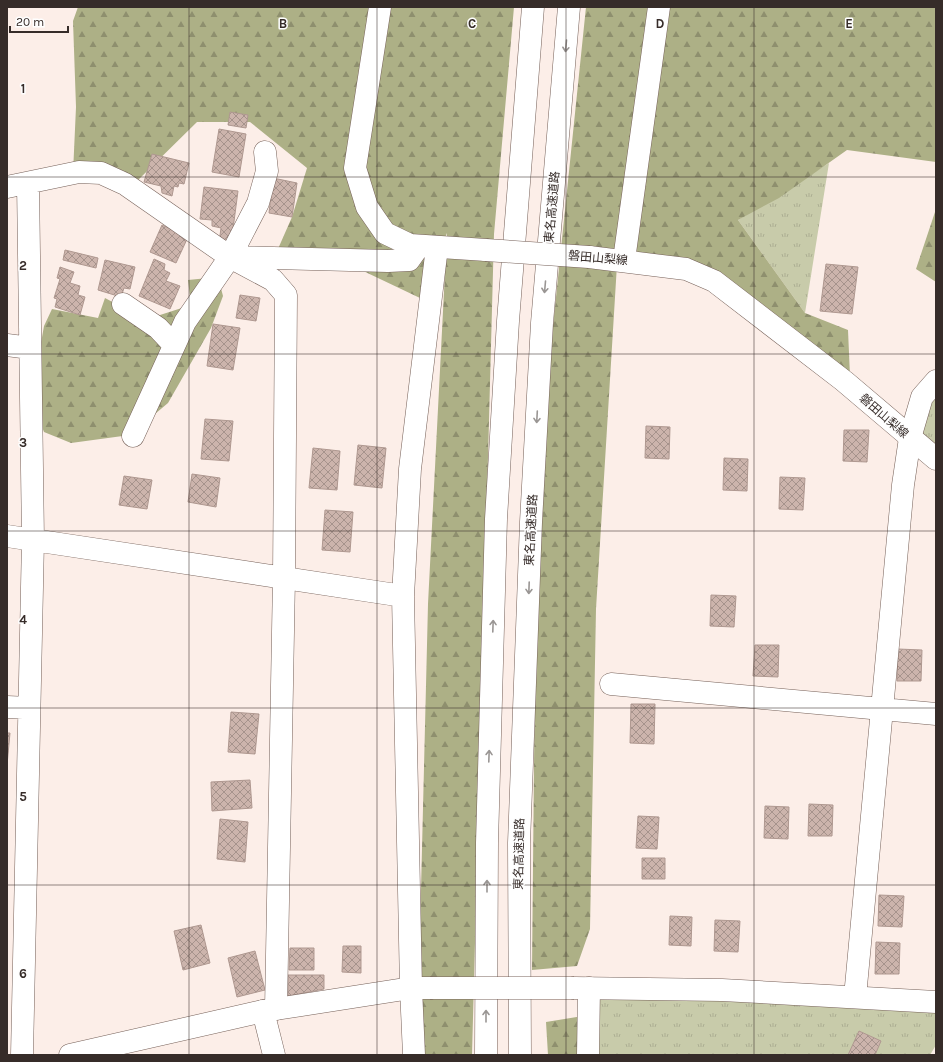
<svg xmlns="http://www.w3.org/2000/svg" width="943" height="1062" font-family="Karla,'Noto Sans JP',sans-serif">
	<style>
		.grass { fill: url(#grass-tufts) }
		.forest { fill: url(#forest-firs) }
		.building { fill: url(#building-cross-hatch); stroke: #af9890 }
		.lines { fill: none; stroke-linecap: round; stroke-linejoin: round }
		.street-casing { stroke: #766159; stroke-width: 23 }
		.secondary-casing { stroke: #766159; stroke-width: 23 }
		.highway-casing { stroke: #766159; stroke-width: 23 }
		.street { stroke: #fff; stroke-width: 22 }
		.secondary { stroke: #fff; stroke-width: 22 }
		.highway { stroke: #fff; stroke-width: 22 }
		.secondary-bridge-casing { stroke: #766159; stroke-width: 23; stroke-linecap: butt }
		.secondary-bridge { stroke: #fff; stroke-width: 22 }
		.oneway { stroke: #9a9694 }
		.grid { fill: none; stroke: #362c29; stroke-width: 1; stroke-opacity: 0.55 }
		.labels { text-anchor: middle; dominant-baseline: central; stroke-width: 3; stroke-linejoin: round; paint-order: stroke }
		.street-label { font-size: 12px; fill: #362c29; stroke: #fefefe }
		.grid-label { font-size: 13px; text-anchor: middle; font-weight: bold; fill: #362c29; stroke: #fefefe; stroke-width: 3; stroke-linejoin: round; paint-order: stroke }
	</style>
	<defs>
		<pattern id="grass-tufts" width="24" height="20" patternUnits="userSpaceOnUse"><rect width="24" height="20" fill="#c8cbaa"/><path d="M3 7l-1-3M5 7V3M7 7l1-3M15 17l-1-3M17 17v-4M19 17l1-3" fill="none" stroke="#acae92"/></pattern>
		<pattern id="forest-firs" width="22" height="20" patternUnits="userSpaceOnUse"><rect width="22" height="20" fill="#adb086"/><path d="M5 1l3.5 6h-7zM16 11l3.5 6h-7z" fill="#8e8f6e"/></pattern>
		<pattern id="building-cross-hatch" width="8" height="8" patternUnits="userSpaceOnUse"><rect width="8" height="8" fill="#ccb4ac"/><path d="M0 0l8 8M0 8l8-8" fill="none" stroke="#a6938c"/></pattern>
	</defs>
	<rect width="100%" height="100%" fill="#fceee8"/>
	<path class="grass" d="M829 163 805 313 738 220Z
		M936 382V444L919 431Z
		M601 988 936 1003V1045L930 1055H596L589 1015Z"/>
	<path class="forest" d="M78 7H514L494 234 472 1055H419V971L428 604 447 233 420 298 338 259 274 258 292 217 307 168 250 122H197L135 183 73 173 76 107 73 21Z
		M586 7H936V162L847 150 779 198 738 220 805 313 848 330 850 376 718 284 618 248 596 609 590 929 577 966 532 970 535 663 550 355Z
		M936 209V282L916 269Z
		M218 277 223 296 211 328 168 403 130 435 71 443 44 432 31 399 44 326 52 309 98 318 105 298 133 313 160 315 191 305 188 280Z
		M589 1015 596 1055H548L546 1022Z"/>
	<path class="building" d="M230 112 248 115 246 128 228 125Z
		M219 129 246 134 239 177 212 172Z
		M152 154 189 163 184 184 179 183 178 187 174 186 172 196 162 193 161 186 144 182Z
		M273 178 297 183 292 217 269 213Z
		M204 187 238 191 231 244 219 243 221 228 212 226V220L200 219Z
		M162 225 188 237 176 263 150 252Z
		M65 250 98 258 96 268 63 260Z
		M154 259 165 264 164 270 170 273 166 281 180 286 170 309 139 296Z
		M105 260 135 267 130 289 124 288 121 297 98 290Z
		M826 264 858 267 852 314 820 311Z
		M60 267 74 272 70 283 80 286 78 295 85 297 80 315 55 307 57 299 54 298 60 279 57 278Z
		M240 295 260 298 256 321 236 318Z
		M213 324 240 328 233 370 207 366Z
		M205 419 233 421 229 461 201 459Z
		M646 426 670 427 669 459 645 458Z
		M844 430H869L867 462 843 461Z
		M358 445 386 448 382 488 354 485Z
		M313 448 340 451 337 490 309 488Z
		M724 458 748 459 747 491 723 490Z
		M192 474 220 478 216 507 188 502Z
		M124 476 152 480 147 509 119 505Z
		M780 477 805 478 803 510 779 509Z
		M325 510 353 512 350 552 322 550Z
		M711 595 736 596 734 627 710 626Z
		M755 645H779L778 677 753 676Z
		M898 649 922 650 921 681H897Z
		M631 704H655L654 744 630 743Z
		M231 712 259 714 255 754 228 752Z
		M7 733H10L7 765Z
		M250 780 252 808 212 811 211 782Z
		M809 804 833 805 832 836H808Z
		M765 806 789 807 788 839 764 838Z
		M638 816 659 817 657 849 636 848Z
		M220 819 248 822 245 862 217 859Z
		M642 858H665V879H642Z
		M879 895 904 896 902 927 878 926Z
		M670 916 692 917 691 946 669 945Z
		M715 920 740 921 738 952 714 951Z
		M201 925 210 963 183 970 174 931Z
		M876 942 900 943 899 974H875Z
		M343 946H361V973L342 972Z
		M290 948H314V970H289Z
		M255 951 265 990 237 997 228 958Z
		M288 975H324V989L288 996Z
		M859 1031 881 1041 875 1055H848Z"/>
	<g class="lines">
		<g class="street-casing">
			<path id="street" d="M7 187 79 172 101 173 125 184 230 257 273 280 286 295 284 578 276 1009
				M235 257 388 261 409 260 419 246
				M123 304 158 328 173 344
				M7 345 30 348
				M133 436 185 322 230 257 258 203 267 171 265 152
				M7 536 403 596
				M611 684 936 714
				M7 707 29 708
				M855 997 903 485 910 438 922 397 936 381
				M263 1011 274 1055
				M22 1055 33 540 28 183
				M414 1055 411 988 403 596 410 469 437 247
				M588 1055 589 988"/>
		</g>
		<g class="secondary-casing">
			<path id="secondary" d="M380 7 355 168 367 207 385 233 410 245 486 250
				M589 257 686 269 714 281 844 381 936 459
				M624 260 659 7
				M574 988 722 990 936 1002
				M70 1055 263 1011 411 988H430"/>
		</g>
		<g class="highway-casing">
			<path id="highway" d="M486 1055 487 843 496 519 508 321 533 7
				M520 1055 519 843 531 522 542 323 569 7"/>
		</g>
		<use href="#street" class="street"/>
		<use href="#secondary" class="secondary"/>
		<use href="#highway" class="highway"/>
		<g class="secondary-bridge-casing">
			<path id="secondary-bridge" d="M486 250 589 257
				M430 988H574"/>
		</g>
		<use href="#secondary-bridge" class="secondary-bridge"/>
	</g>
	<defs><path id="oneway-shaft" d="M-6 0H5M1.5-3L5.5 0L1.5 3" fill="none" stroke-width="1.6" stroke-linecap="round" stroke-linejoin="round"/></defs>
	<g class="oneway">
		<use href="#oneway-shaft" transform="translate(566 46) rotate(95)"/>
		<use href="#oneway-shaft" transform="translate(545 287) rotate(95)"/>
		<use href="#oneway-shaft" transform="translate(537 417) rotate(93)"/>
		<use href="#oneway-shaft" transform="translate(529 588) rotate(92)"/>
		<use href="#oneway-shaft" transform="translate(493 626) rotate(-88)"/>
		<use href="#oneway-shaft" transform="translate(489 756) rotate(-88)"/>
		<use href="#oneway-shaft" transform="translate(487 886) rotate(-90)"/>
		<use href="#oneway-shaft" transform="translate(486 1016) rotate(-90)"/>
	</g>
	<path class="grid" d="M189 7V1055M377 7V1055M566 7V1055M754 7V1055M7 177H936M7 354H936M7 531H936M7 708H936M7 885H936"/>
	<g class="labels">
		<g class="street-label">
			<text transform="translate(552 207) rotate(-85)">東名高速道路</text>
			<text transform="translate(598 258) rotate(5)">磐田山梨線</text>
			<text transform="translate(884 416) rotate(41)">磐田山梨線</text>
			<text transform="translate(531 530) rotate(-87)">東名高速道路</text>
			<text transform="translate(519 854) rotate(-89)">東名高速道路</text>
		</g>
	</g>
	<g class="grid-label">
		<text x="283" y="28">B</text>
		<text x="472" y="28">C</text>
		<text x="660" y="28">D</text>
		<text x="849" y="28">E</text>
		<text x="23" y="93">1</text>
		<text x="23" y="270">2</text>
		<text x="23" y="447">3</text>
		<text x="23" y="624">4</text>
		<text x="23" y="801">5</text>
		<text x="23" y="978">6</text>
	</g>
	<rect width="943" height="1062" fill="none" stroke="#362c29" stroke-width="16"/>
	<path d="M10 26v6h58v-6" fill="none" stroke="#362c29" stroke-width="2"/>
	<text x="16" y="26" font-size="12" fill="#362c29" stroke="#fefefe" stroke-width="3" paint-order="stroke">20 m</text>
</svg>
